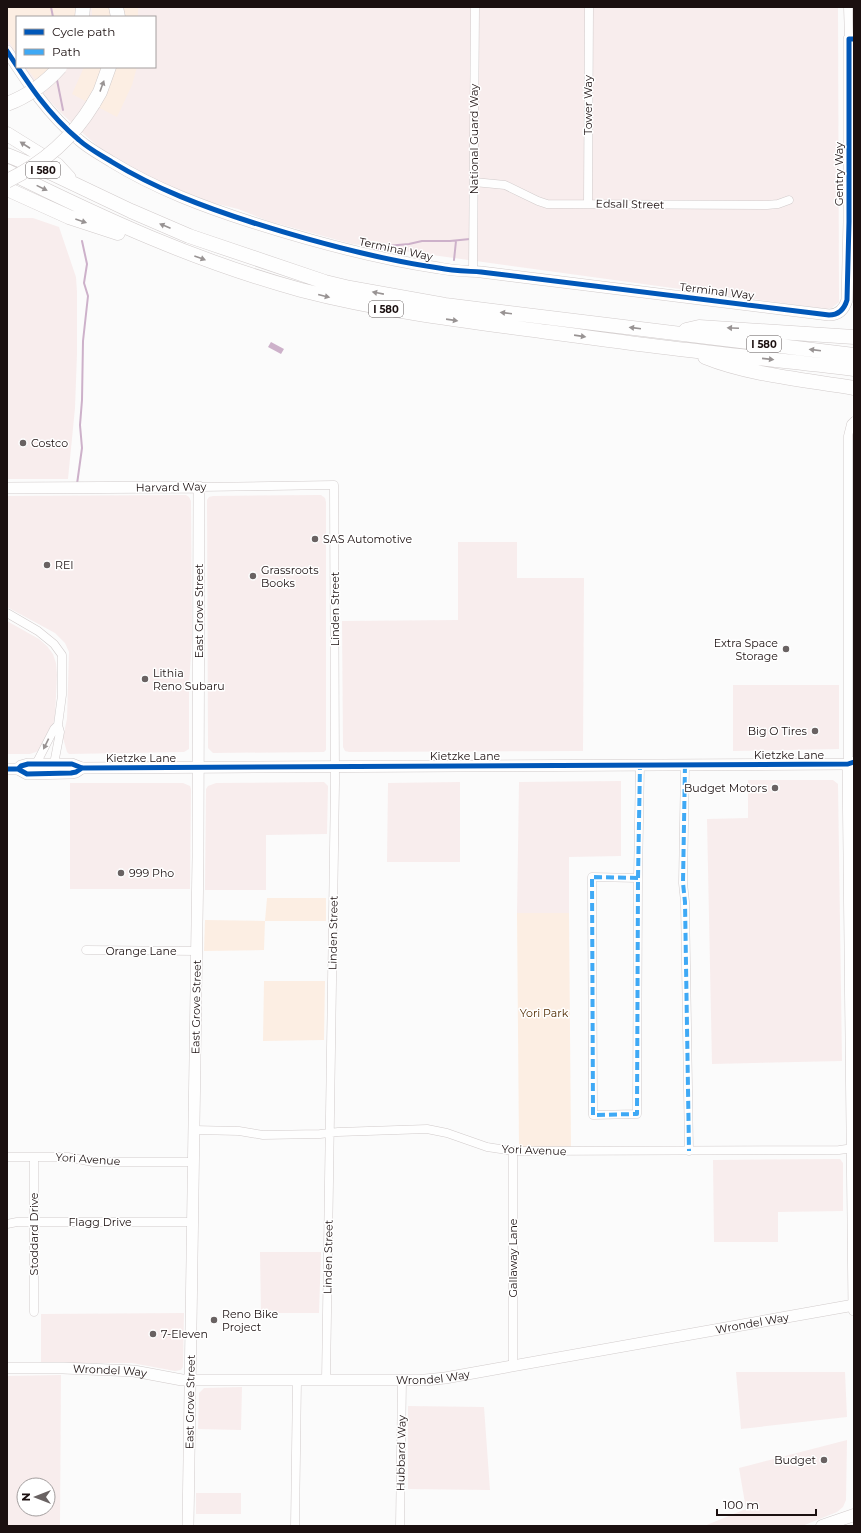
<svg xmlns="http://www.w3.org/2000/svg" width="861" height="1533" font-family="Montserrat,sans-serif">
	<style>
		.built { fill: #f8eded; fill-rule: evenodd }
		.green { fill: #fceee3 }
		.water { fill: #cdb1ca }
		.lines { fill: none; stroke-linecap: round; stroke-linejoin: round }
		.stream { stroke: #cdb1ca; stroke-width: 2 }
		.street-casing { stroke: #d1cbcb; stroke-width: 9 }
		.secondary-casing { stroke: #d1cbcb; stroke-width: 12 }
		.primary-casing { stroke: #d1cbcb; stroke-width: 13 }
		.highway-casing { stroke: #d1cbcb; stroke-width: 15 }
		.street { stroke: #fefefe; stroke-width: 8 }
		.secondary { stroke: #fefefe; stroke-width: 11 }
		.primary { stroke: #fefefe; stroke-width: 12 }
		.highway { stroke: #fefefe; stroke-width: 14 }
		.highway-bridge-casing { stroke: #d1cbcb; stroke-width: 15; stroke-linecap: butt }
		.highway-bridge { stroke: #fefefe; stroke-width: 14 }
		.quiet { stroke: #3fa9f5; stroke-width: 4; stroke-dasharray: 8 4; stroke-linecap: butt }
		.cycleway-casing { stroke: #fff; stroke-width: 8 }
		.cycleway { stroke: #0057b8; stroke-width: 5 }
		.oneway { fill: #989393 }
		.poi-dot { fill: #696262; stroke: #fff; stroke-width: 1.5 }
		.labels { text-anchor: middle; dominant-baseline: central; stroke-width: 3; stroke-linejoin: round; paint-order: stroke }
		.shield { fill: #fff; stroke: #5f5858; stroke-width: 1 }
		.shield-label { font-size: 10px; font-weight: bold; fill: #1b1010 }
		.street-label { font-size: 11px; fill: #1b1010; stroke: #fff }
		.poi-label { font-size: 11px; fill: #1b1010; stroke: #fff; text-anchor: start }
		.park-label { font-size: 11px; fill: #512b00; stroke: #fff }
	</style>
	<rect width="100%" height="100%" fill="#fbfbfb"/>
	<path class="built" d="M7 7H838L839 302 832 308 826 309 352 244 268 221 238 209 209 202 160 182 120 161 100 148 87 137 59 111 32 81 23 67H155V17H17V58L7 43Z
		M7 218H33L59 227 76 277 77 292V354L75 408 68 479H7Z
		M186 495 189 497 191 501 192 639 189 685V749L184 752 69 754 67 752 63 738 67 719 69 652 65 643 55 633 7 607V496Z
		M321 495 325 498 326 502V750L324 752 213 753 208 748 207 500 209 497 213 496Z
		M458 542H517V578H584L583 751 349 752 345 751 343 747 342 621 458 620Z
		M7 621 39 639 47 646 53 654 56 663 57 675 55 716 53 725 40 749 36 752 30 754H7Z
		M733 685H839V749L733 751Z
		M748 780H833L838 784 842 1061 712 1064 707 819 748 818Z
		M621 781V856L569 857V913H517L519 782Z
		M324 782 328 786 327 834 266 835V890H205L206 789 208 786 216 783Z
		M460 782V862H387L388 783Z
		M70 783H183L190 786 191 789 190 889H70Z
		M840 1159 843 1163V1211L778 1212V1242H714L713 1160Z
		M260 1252H321L319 1313H261Z
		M184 1313 183 1367 181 1370 175 1371 132 1363H41V1314Z
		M736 1372H845L847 1417 741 1429Z
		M61 1375 60 1526H7V1376ZM24 1485H48V1509H24Z
		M242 1387 241 1430 198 1429 199 1393 204 1388Z
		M408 1406 484 1407 490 1490 408 1489Z
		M847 1440 846 1500 843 1507 837 1512 802 1526H704L746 1509 739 1468Z
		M196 1493H241V1514H196Z"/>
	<path class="green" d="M7 7H77L76 17H17V54L7 39Z
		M92 7H111V17H92Z
		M123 7H138V17H124Z
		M26 67H55L39 84Z
		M84 67H104L89 103 72 94Z
		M116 67H137L132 85 117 117 98 107Z
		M267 898H326V921H265L264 950 204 951 205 920 265 921Z
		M517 913H569L571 1148H519Z
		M264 981H325L324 1040 263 1041Z"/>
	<path class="water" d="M271 342 284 349 281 354 268 347Z"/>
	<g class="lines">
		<path class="stream" d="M51 7 53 17
			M57 80 63 110
			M372 251 387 246 409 244 422 241H450L470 239
			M454 260 456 241
			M77 484 82 448 80 425 82 400 83 341 88 296 84 283 87 264 82 241"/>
		<g class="street-casing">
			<path id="street" d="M848 7 849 39
				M474 182 505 185 538 201 547 204 767 205 778 204 789 200
				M588 204 589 7
				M473 271 475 7
				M199 487 334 485 335 783 326 1380
				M7 613 38 631 54 644 62 655V695L58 725 60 732 54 764 50 768
				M36 764 54 729 58 725
				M848 764V436L851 424 854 421
				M685 765 683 883 685 902 689 1151
				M638 878 592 877 593 1115 637 1114 638 878 640 765
				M86 950 197 951
				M194 1130 239 1131 263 1135 320 1134 338 1132 427 1129 447 1133 487 1147 513 1151 839 1150 854 1148
				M513 1151V1366
				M7 1157H68L93 1162H194
				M34 1157V1312
				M7 1224 17 1222H193
				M295 1526 297 1380
				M400 1526 402 1380"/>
		</g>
		<g class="secondary-casing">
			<g id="secondary">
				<path d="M7 51C29 85 48 114 79 140 89 149 101 155 112 162 156 189 204 207 254 223 314 242 377 259 439 268 453 271 467 271 481 272L829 315C838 315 844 310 847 300L849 222V39H854"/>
				<path d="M7 488 199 487 198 857 188 1526"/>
				<path d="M848 764 854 1310"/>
				<path d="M7 769H18L27 774 71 773 76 772 82 768"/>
				<path d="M18 769 21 766 28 764H72L82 768 848 764 854 762"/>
				<path id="s1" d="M7 1368H63L134 1371 182 1380H425L445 1378 854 1305"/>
			</g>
		</g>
		<g class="primary-casing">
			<path id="primary" d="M822 1526 854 1515"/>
		</g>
		<g class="highway-casing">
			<path id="highway" d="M116 7 118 17
				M82 17 83 7
				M93 104 100 92 109 67
				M7 134 57 165 69 178
				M7 155 49 172 131 211 189 236 325 282 350 288 445 305 854 355
				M7 171C104 219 195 261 301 290 382 311 465 321 548 332 594 338 641 345 688 350 743 357 799 362 854 369
				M7 189 69 217 118 233
				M686 330 699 327 854 337
				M705 357C749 375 807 380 854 388"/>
		</g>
		<use href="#street" class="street"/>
		<use href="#secondary" class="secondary"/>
		<use href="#primary" class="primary"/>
		<use href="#highway" class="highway"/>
		<g class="highway-bridge-casing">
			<path id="highway-bridge" d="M7 104C28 96 45 84 60 67
				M7 181C44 163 72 139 93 104"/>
		</g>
		<use href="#highway-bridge" class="highway-bridge"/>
		<path class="quiet" d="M685 765 683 883 685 902 689 1151
			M638 878 592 877 593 1115 637 1114 638 878 640 765"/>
		<g class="cycleway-casing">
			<path id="cycleway" d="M7 51C29 85 48 114 79 140 89 149 101 155 112 162 156 189 204 207 254 223 314 242 377 259 439 268 453 271 467 271 481 272L829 315C838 315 844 310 847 300L849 222V39H854
				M7 769H18L27 774 71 773 76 772 82 768
				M18 769 21 766 28 764H72L82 768 848 764 854 762"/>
		</g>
		<use href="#cycleway" class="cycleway"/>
	</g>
	<defs><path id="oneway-solid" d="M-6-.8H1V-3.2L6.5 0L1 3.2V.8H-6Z"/></defs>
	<g class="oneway">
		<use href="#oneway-solid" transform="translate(102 86) rotate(-70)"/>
		<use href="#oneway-solid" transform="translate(25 145) rotate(-147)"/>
		<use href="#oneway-solid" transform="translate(42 188) rotate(26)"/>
		<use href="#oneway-solid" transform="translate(81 221) rotate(19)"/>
		<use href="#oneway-solid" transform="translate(165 226) rotate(-157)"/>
		<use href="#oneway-solid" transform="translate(200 258) rotate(20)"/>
		<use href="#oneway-solid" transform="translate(378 293) rotate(-169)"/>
		<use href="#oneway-solid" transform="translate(324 296) rotate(14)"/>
		<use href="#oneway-solid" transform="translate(506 313) rotate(-173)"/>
		<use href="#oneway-solid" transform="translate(452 320) rotate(8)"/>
		<use href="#oneway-solid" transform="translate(635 328) rotate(-173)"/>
		<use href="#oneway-solid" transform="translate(733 328) rotate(-177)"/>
		<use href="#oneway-solid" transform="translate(580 336) rotate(8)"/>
		<use href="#oneway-solid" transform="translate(815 350) rotate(-173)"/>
		<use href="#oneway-solid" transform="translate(768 359) rotate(6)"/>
		<use href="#oneway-solid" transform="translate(46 744) rotate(116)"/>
	</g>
	<g class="poi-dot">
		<circle cx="23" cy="443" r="4"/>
		<circle cx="315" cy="539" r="4"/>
		<circle cx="47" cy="565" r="4"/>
		<circle cx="253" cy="576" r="4"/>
		<circle cx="786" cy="649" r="4"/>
		<circle cx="145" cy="679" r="4"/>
		<circle cx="815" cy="731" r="4"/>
		<circle cx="775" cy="788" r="4"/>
		<circle cx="121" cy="873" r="4"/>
		<circle cx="214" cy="1320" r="4"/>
		<circle cx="153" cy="1334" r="4"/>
		<circle cx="824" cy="1460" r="4"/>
	</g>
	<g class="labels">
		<g class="shield">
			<rect x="26" y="162" width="34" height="16" rx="3"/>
			<rect x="369" y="301" width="34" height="16" rx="3"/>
			<rect x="747" y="336" width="34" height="16" rx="3"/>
		</g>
		<g class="shield-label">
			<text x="43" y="170">I 580</text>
			<text x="386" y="309">I 580</text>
			<text x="764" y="344">I 580</text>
		</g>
		<g class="street-label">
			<text transform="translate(588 105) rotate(-90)">Tower Way</text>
			<text transform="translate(474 139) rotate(-90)">National Guard Way</text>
			<text transform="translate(839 174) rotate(-90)">Gentry Way</text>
			<text transform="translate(630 204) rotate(1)">Edsall Street</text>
			<text transform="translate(396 249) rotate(12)">Terminal Way</text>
			<text transform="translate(717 291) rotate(7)">Terminal Way</text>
			<text transform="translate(171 487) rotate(-1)">Harvard Way</text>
			<text transform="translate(335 609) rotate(-90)">Linden Street</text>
			<text transform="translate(199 611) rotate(-90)">East Grove Street</text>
			<text x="789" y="755">Kietzke Lane</text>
			<text x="465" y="756">Kietzke Lane</text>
			<text x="141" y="758">Kietzke Lane</text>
			<text transform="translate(333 933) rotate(-89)">Linden Street</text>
			<text x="141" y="951">Orange Lane</text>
			<text transform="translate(196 1007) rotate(-89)">East Grove Street</text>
			<text transform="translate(534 1150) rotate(2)">Yori Avenue</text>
			<text transform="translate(88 1159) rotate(4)">Yori Avenue</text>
			<text x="100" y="1222">Flagg Drive</text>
			<text transform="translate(34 1234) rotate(-90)">Stoddard Drive</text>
			<text transform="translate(328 1257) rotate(-89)">Linden Street</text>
			<text transform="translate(513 1258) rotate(-90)">Gallaway Lane</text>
			<text stroke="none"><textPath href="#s1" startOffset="751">Wrondel Way</textPath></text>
			<text stroke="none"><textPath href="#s1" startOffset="103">Wrondel Way</textPath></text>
			<text stroke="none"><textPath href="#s1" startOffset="427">Wrondel Way</textPath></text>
			<text transform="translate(190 1402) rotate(-89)">East Grove Street</text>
			<text transform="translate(401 1453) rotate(-89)">Hubbard Way</text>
		</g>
		<g class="poi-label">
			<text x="31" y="443">Costco</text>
			<text x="323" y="539">SAS Automotive</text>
			<text x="55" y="565">REI</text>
			<text x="261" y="570">Grassroots<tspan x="261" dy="13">Books</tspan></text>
			<text x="778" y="643" text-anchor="end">Extra Space<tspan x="778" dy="13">Storage</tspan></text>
			<text x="153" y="673">Lithia<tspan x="153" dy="13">Reno Subaru</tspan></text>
			<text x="807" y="731" text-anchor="end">Big O Tires</text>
			<text x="767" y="788" text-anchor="end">Budget Motors</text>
			<text x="129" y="873">999 Pho</text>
			<text x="222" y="1314">Reno Bike<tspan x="222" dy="13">Project</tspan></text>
			<text x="161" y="1334">7-Eleven</text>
			<text x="816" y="1460" text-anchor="end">Budget</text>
		</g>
		<g class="park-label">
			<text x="544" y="1013">Yori Park</text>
		</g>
	</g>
	<rect width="861" height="1533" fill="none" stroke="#1b1010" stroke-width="16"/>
	<rect x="16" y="16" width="140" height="52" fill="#ffffff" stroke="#a49f9f"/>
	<rect x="24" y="29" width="20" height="6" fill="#0057b8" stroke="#a49f9f"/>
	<text x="52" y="36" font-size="12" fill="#1b1010">Cycle path</text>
	<rect x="24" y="49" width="20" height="6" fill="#3fa9f5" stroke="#a49f9f"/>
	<text x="52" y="56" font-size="12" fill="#1b1010">Path</text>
	<g transform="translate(36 1497) rotate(270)"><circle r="19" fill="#ffffff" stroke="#a49f9f"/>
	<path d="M0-3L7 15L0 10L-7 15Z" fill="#696262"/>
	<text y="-6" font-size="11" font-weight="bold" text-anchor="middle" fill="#1b1010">N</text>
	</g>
	<path d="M717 1509v6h99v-6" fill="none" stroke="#1b1010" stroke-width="2"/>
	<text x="723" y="1509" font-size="12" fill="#1b1010" stroke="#ffffff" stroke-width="3" paint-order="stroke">100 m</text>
</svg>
